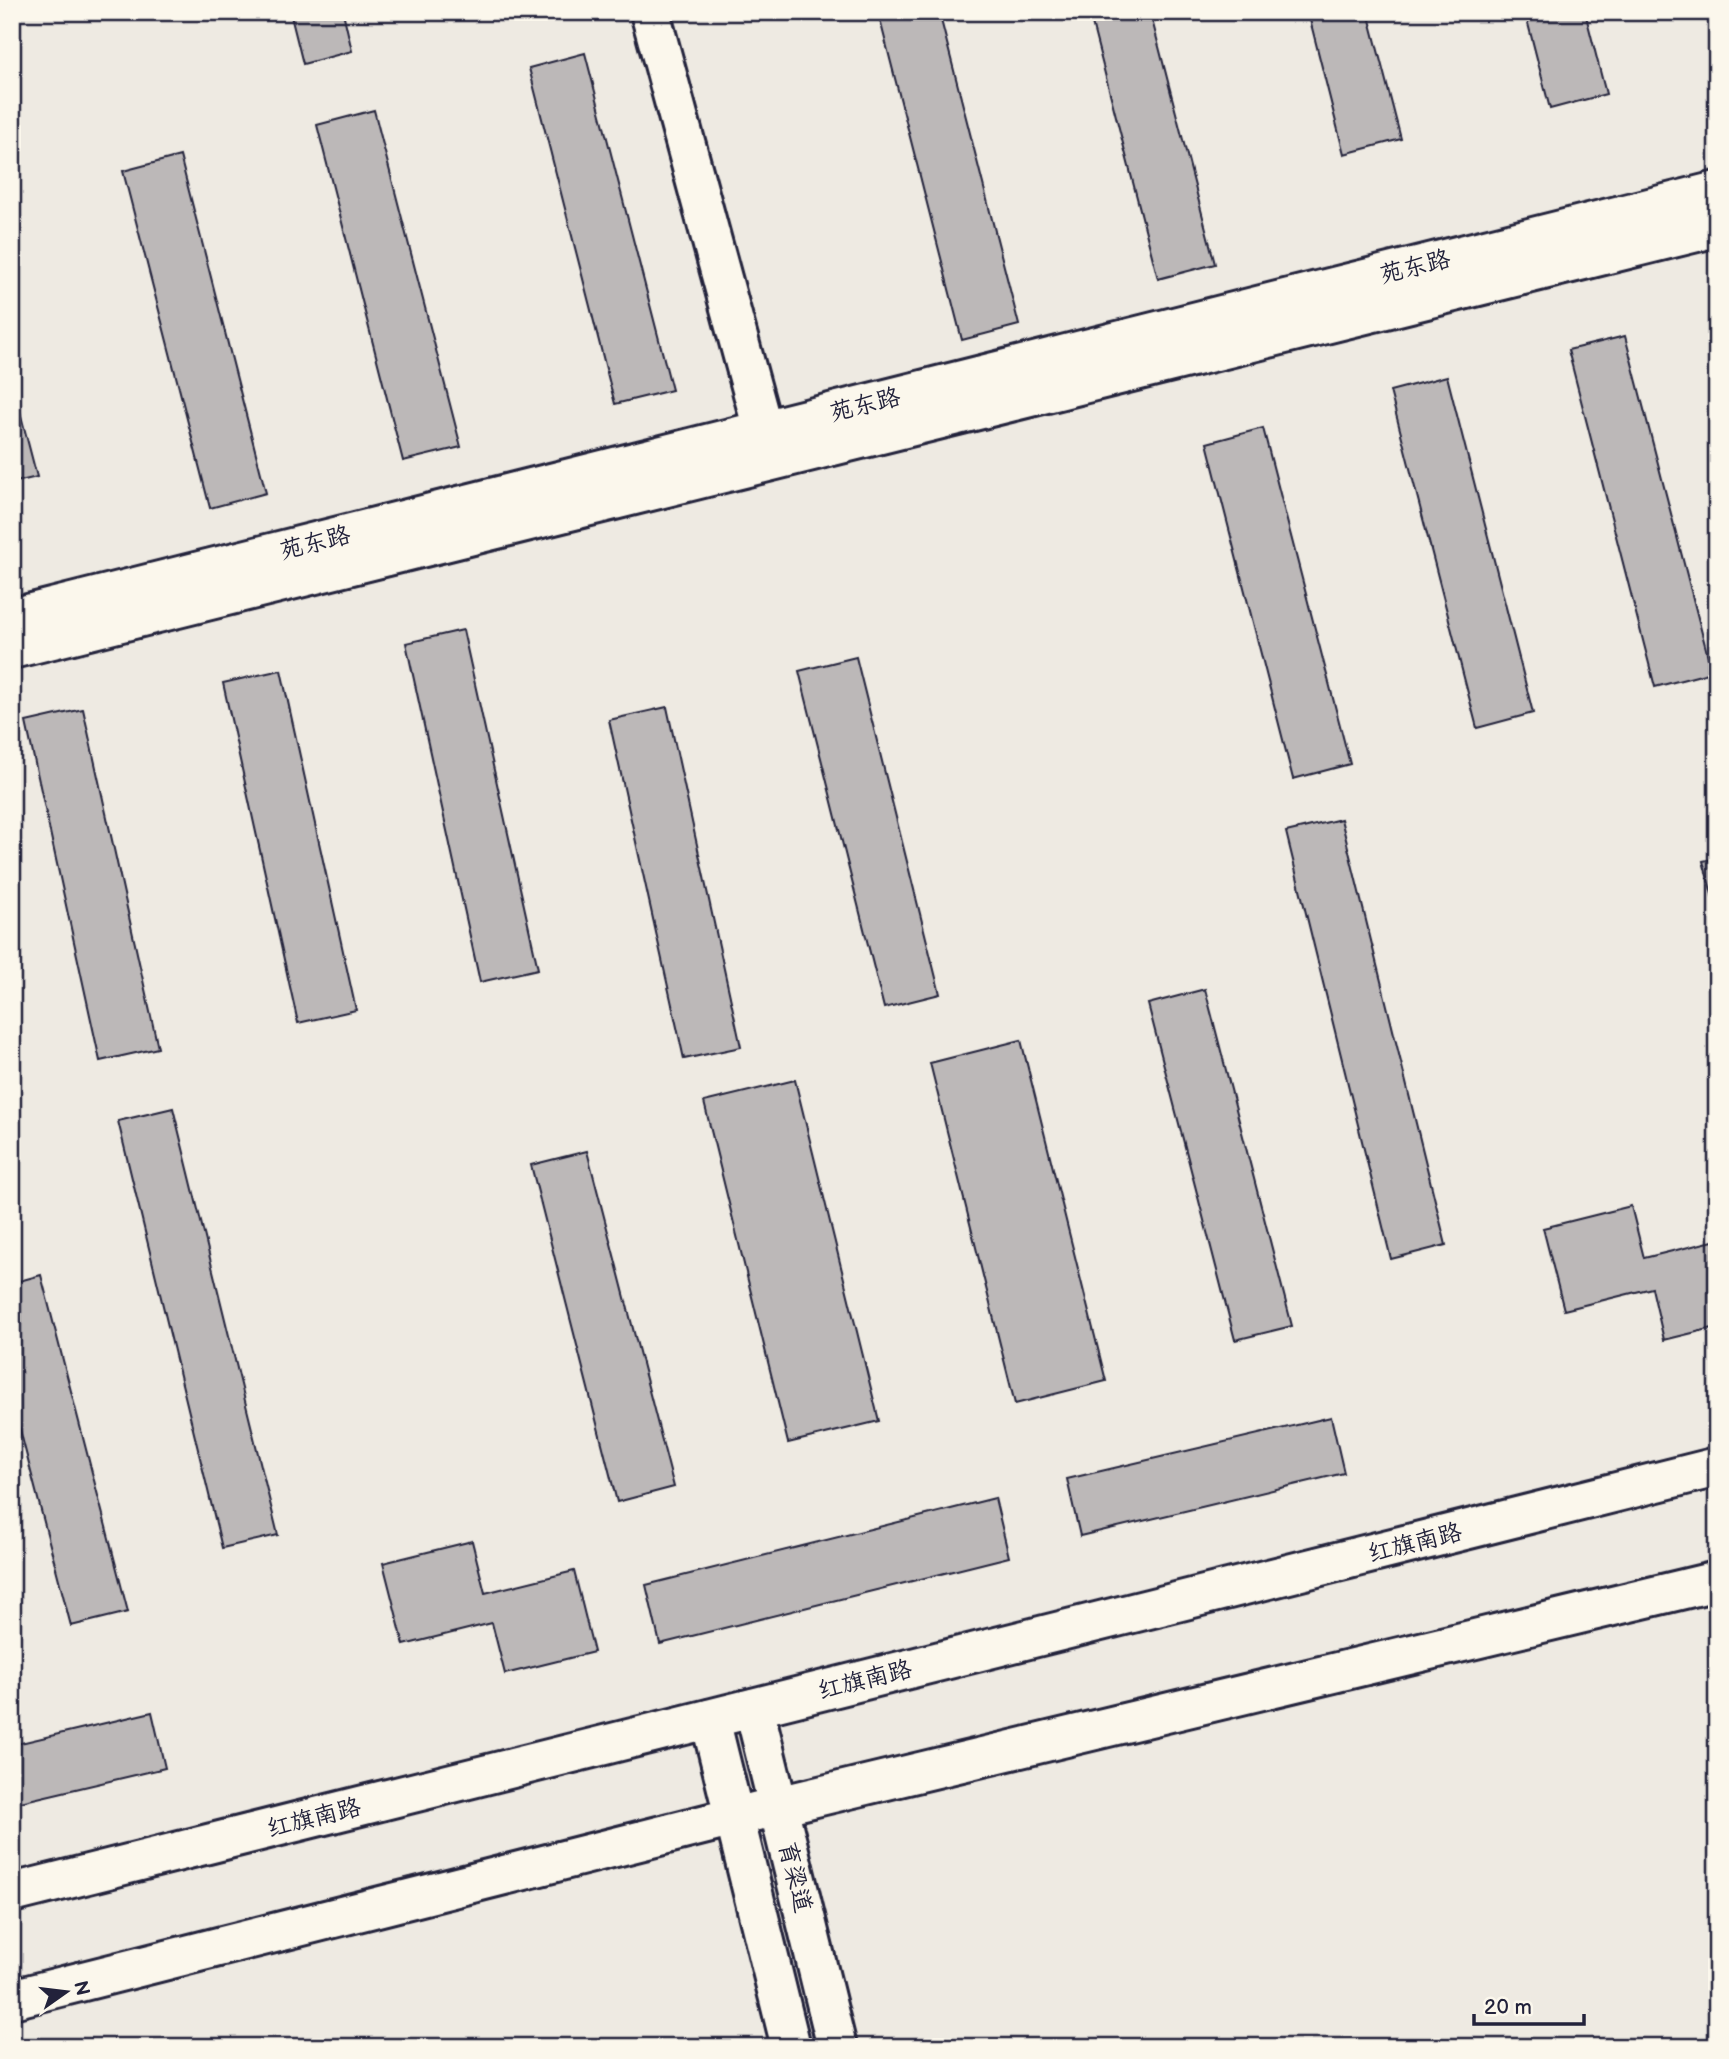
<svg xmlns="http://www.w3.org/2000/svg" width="1729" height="2059" font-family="'Balsamiq Sans','LXGW WenKai TC',sans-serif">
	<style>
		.building { fill: #bcb8b8; stroke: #22223b; stroke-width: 2 }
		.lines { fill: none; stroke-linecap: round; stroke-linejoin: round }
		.minor-casing { stroke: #22223b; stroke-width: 44 }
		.major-casing { stroke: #22223b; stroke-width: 44 }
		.minor { stroke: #fbf7ec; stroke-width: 38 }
		.major { stroke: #fbf7ec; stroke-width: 38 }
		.labels { text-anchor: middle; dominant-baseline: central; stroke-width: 5; stroke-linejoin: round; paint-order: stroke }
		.street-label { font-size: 24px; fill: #22223b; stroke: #fbf7ec }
	</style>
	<rect width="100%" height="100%" fill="#eeeae2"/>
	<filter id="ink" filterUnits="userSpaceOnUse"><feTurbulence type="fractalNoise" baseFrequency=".0143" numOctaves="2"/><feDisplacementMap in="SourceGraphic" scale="14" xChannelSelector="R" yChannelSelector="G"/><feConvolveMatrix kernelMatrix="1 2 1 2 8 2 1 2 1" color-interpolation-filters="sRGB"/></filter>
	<g filter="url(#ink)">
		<path class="building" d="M290 12H343L352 51 303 64Z
			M878 12H939L1019 325 962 340Z
			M1089 12H1150L1215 264 1158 279Z
			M1308 12H1368L1401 139 1344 154Z
			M1525 12H1585L1606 94 1550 109Z
			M585 53 672 390 615 404 529 68Z
			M374 110 461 447 403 461 317 125Z
			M180 156 266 493 210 508 123 171Z
			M1625 336 1712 672 1655 687 1568 350Z
			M1447 376 1533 713 1477 728 1390 391Z
			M12 381 37 477 12 483Z
			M1263 428 1350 764 1293 779 1207 443Z
			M463 630 538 969 480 982 406 643Z
			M856 657 940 994 884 1008 799 671Z
			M281 670 356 1010 298 1023 223 683Z
			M667 707 741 1047 684 1059 609 720Z
			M83 709 158 1048 100 1061 26 722Z
			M1341 819 1446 1245 1391 1259 1286 832Z
			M1717 858V913L1703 861Z
			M1205 989 1292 1326 1235 1340 1148 1004Z
			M1021 1040 1106 1381 1015 1404 930 1063Z
			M795 1080 879 1421 788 1443 704 1102Z
			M173 1108 278 1535 222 1548 118 1121Z
			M587 1151 674 1487 617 1502 531 1165Z
			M1631 1206 1644 1258 1717 1240V1327L1664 1340 1652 1288 1564 1310 1543 1228Z
			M41 1275 128 1612 71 1626 12 1399V1283Z
			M1331 1417 1344 1473 1080 1536 1067 1479Z
			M995 1498 1009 1557 660 1644 646 1585Z
			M472 1541 485 1593 574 1571 594 1652 505 1674 492 1623 404 1645 383 1563Z
			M152 1712 165 1768 12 1804V1745Z"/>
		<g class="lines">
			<g class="minor-casing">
				<path id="minor" d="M650 12 770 456
					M12 618 1717 191
					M12 649 1717 227
					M754 1708 837 2047
					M710 1719 791 2047"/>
			</g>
			<g class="major-casing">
				<path id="major" d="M12 1893 1717 1467
					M12 1999 778 1806 1717 1581"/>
			</g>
			<use href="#minor" class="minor"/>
			<use href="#major" class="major"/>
		</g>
	</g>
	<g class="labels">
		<g class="street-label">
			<text transform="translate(1415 267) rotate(-14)">苑东路</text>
			<text transform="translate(865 405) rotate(-14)">苑东路</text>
			<text transform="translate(315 543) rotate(-14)">苑东路</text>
			<text transform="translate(1415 1543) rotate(-14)">红旗南路</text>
			<text transform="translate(865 1680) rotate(-14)">红旗南路</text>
			<text transform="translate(314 1818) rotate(-14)">红旗南路</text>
			<text transform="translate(795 1877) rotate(76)">育梁道</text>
		</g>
	</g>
	<rect width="1729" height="2059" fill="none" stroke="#fbf7ec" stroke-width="42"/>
	<rect x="21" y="21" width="1687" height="2017" fill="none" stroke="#22223b" stroke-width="2.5" filter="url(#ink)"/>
	<g transform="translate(66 1992) rotate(76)" stroke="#fbf7ec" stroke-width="5" paint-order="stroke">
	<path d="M0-5L12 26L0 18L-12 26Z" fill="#22223b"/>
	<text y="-10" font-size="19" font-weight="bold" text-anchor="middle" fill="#22223b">N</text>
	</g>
	<path d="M1474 2014v10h110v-10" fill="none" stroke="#22223b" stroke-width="3.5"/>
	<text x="1484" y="2014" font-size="21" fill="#22223b" stroke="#fbf7ec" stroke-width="5" paint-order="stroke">20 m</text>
</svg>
